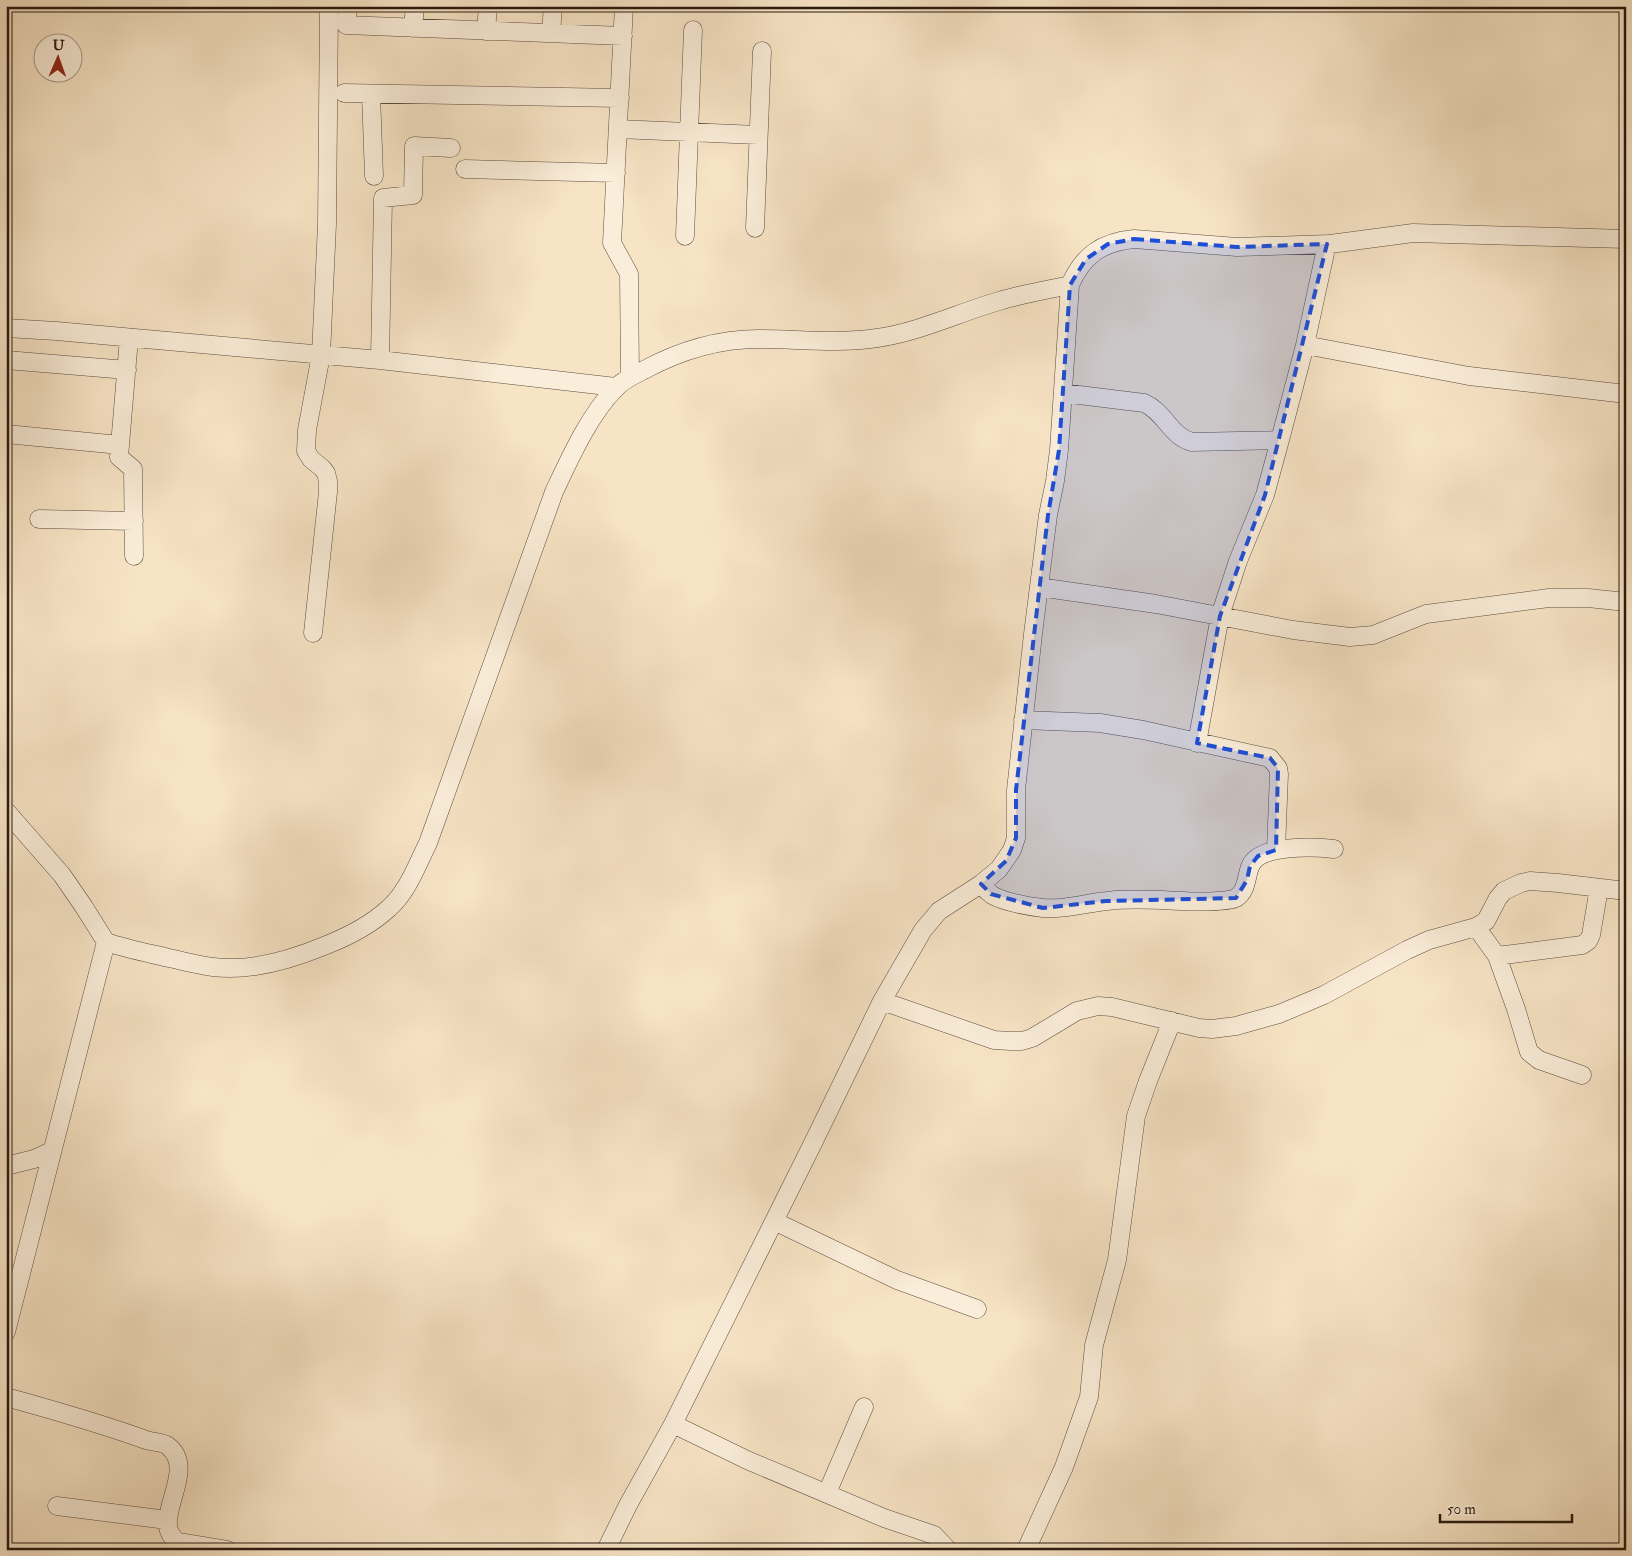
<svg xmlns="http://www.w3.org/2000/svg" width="1632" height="1556" font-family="'IM FELL Double Pica',serif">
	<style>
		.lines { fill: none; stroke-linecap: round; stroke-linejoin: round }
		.minor-casing { stroke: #5c4c3e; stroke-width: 19 }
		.minor { stroke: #faedd9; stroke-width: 18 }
		.marked { fill: #1d4ed8; fill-opacity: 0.2; stroke: #1d4ed8; stroke-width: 4; stroke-dasharray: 10 6; stroke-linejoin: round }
	</style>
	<rect width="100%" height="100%" fill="#f7e4c5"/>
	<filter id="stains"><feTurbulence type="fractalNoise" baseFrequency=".004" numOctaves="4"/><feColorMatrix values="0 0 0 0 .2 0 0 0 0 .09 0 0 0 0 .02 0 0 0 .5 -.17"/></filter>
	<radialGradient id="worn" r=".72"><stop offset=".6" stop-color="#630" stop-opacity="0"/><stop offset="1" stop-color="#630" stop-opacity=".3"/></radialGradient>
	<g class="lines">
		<g class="minor-casing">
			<path id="minor" d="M348 6 346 25 623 36
				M624 6 612 243 629 274 630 377
				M413 28 415 6
				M486 31 488 6
				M551 33 553 6
				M344 93 620 98
				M371 94 374 176
				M618 129 758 135
				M465 169 616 173
				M755 228 762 51
				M685 236 693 30
				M6 328 56 331 380 360 616 387
				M129 338 119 457 133 469 134 556
				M1305 345 1469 376 1626 394
				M6 360 127 370
				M380 360 383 198 413 195 414 146 451 148
				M1063 393 1144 403C1165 412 1170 436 1192 442L1280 440 1265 495 1238 561 1220 616 1197 743
				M6 434 120 445
				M1280 440 1305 345 1327 244
				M39 519 134 521
				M1039 587 1156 604 1293 630 1350 637 1373 635 1426 614 1549 598H1588L1626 602
				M313 633 328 492V481L326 473 322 468 311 459 306 451 307 430 321 355 327 224 329 6
				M1023 720 1100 723 1143 730 1270 758 1278 768 1279 774 1276 850
				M6 811 62 875 84 907 106 942C127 949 148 953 169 958 183 961 198 965 213 967 251 972 290 960 324 946 347 937 371 925 389 908 408 891 417 865 428 843L554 492C569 460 590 413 616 388 623 380 634 375 644 370 681 350 717 339 759 339 798 339 838 344 877 338 919 332 958 313 999 301 1022 294 1046 290 1070 285
				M981 884C984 888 988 892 992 895 1006 903 1027 906 1043 908 1066 910 1085 903 1107 901 1132 898 1158 900 1183 901 1193 902 1228 902 1236 898 1247 891 1246 877 1250 867 1258 844 1314 847 1334 849
				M1476 927 1497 956 1516 1009 1529 1052 1539 1060 1582 1075
				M1497 956 1582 945 1588 941 1591 935 1599 888
				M882 1001 994 1040 1011 1041H1022L1032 1038 1077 1011 1098 1006 1112 1007 1199 1028 1212 1029 1236 1026 1279 1014 1324 995 1407 950 1429 940 1476 927 1486 921 1498 898 1504 891 1521 883 1530 881 1558 883 1626 891
				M6 1166 34 1159 52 1151
				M774 1221 897 1280 977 1309
				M6 1332 106 942
				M6 1397C53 1410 100 1423 146 1440 152 1442 163 1442 168 1446 200 1471 147 1522 178 1542L227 1550
				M673 1424 747 1460 884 1518 934 1535 948 1550
				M827 1493 864 1407
				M57 1506 167 1520
				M606 1550 628 1505 673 1424 814 1141 882 1001 923 930 939 911 981 884 999 869 1012 850 1016 838V790L1033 634 1048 515 1055 481 1059 450 1070 285C1083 255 1102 242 1134 239L1237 247 1330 244 1413 233 1626 239
				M1026 1550 1064 1467 1089 1397 1094 1345 1117 1260 1136 1116 1148 1081 1172 1021"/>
		</g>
		<use href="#minor" class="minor"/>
	</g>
	<path class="marked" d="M1134 239 1237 247 1327 244 1265 495 1220 616 1197 743 1270 758 1278 768 1276 850 1258 856 1250 866 1247 880 1236 898 1106 901 1043 908 991 894 981 884 1006 861 1016 838V790L1048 515 1059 450 1070 285 1086 259 1108 244Z"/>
	<rect width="1632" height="1556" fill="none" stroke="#f7e4c5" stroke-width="25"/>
	<rect x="8" y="8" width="1617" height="1541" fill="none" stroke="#281a11" stroke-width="2.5"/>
	<rect x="12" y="12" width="1607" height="1531" fill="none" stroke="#281a11"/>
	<g transform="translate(58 58) rotate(2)"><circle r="24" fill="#faedd9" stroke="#a69989"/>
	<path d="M0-4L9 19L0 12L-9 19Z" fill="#8f2418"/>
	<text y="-8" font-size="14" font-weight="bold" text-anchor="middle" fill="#281a11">U</text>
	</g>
	<path d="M1440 1514v8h132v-8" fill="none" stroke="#281a11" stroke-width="2.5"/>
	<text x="1447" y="1514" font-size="15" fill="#281a11" stroke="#faedd9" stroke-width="4" paint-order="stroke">50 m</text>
	<rect width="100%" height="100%" filter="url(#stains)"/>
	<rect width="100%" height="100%" fill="url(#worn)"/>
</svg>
